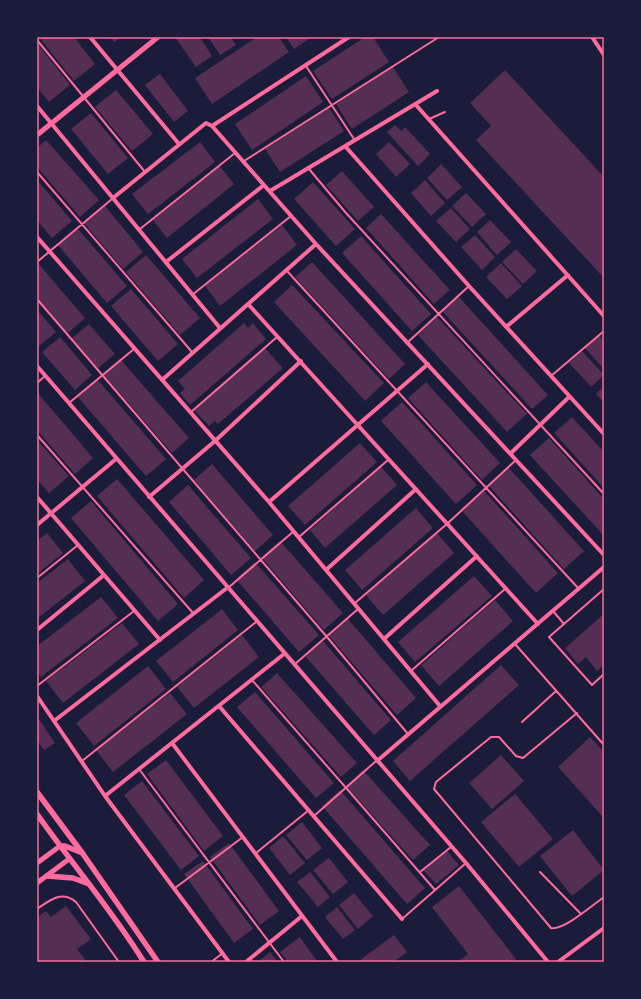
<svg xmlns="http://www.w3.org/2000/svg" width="641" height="999" font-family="Quicksand,sans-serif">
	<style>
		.building { fill: #542f53 }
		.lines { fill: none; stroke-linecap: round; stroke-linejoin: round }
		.service { stroke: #ff6b9d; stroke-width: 2 }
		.minor { stroke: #ff6b9d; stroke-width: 4 }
		.tertiary { stroke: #ff6b9d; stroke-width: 5 }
		.secondary { stroke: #ff6b9d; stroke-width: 5.5 }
		.neatline { fill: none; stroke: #ff6b9d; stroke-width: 1.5 }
	</style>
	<rect width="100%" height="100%" fill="#1b1b3a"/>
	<path class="building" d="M39 37H74L95 64 74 81Z
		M110 37H122L114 42Z
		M175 37H200L212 56 196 67Z
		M208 37H231L236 45 220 55Z
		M257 37H279L289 52 212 104 195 78Z
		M286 37H312L294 49Z
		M365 37H373L389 62 332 99 313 71Z
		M37 43 70 85 49 102 37 87Z
		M393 67 409 92 352 129 336 104Z
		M505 70 604 177V278L476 140 491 126 470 103Z
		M160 74 188 111 174 122 145 85Z
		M306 76 323 102 252 150 235 124Z
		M116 90 153 134 132 151 95 107Z
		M329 108 344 131 280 172 265 149Z
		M91 113 128 158 108 174 71 129Z
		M395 125 401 131 405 127 430 154 418 166 387 132Z
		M46 140 99 200 80 217 37 167V148Z
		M200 142 215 162 148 214 132 194Z
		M389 142 410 164 396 177 376 154Z
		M441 164 462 187 447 200 427 178Z
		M220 166 234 184 167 238 153 220Z
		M342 171 374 207 358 221 326 185Z
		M37 180 72 221 52 238 37 220Z
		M425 180 445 203 431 216 411 193Z
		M313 182 355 229 336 246 294 199Z
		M466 193 486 214 472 227 452 206Z
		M258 199 273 219 197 278 182 259Z
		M105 206 143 252 123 269 84 223Z
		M451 208 470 229 456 242 436 221Z
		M381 214 450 290 434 304 366 228Z
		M490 220 511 242 497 255 477 232Z
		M282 225 297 245 220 306 205 286Z
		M78 229 127 286 107 303 58 245Z
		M475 235 495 257 482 270 461 247Z
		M361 236 431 314 412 331 342 253Z
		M516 249 537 271 523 284 502 262Z
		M146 255 200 318 180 335 126 272Z
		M37 262 85 318 68 333 37 297Z
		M312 262 405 364 389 379 295 277Z
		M501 263 522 286 507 299 486 277Z
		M292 285 384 383 365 401 274 302Z
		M131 289 178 344 158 361 111 306Z
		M458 296 548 395 532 409 442 311Z
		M37 310 56 332 37 348Z
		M437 317 527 414 507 432 418 335Z
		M244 323 248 328 253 323 266 339 190 405 180 393 185 389 178 381Z
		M89 324 115 354 98 368 72 338Z
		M599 336 604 341V369L585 348Z
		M60 337 92 375 75 390 42 352Z
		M265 348 283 368 218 424 215 421 209 426 194 410Z
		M582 351 604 375 591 387 569 363Z
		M120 359 189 438 172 453 103 374Z
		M97 379 166 459 146 476 77 396Z
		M426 382 500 463 482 480 408 398Z
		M604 386V402L596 394Z
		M37 392 93 458 75 474 37 430Z
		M402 402 477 485 456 504 381 421Z
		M572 417 604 452V488L554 433Z
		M549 438 604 499V536L530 455Z
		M37 440 69 476 49 493 37 480Z
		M360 443 377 462 305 525 288 506Z
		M212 464 273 535 255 551 194 480Z
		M381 467 397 485 325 548 310 530Z
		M509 468 584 551 564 569 489 486Z
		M117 479 204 580 184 598 97 496Z
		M188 485 251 558 231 575 169 502Z
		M484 491 558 573 536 593 462 511Z
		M91 501 178 604 158 621 71 518Z
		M416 508 433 528 362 590 345 570Z
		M47 533 63 553 37 574V541Z
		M437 533 454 553 383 615 366 595Z
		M280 541 343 613 324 630 261 557Z
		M68 559 85 581 37 619V583Z
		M255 562 319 635 299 652 236 579Z
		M474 576 492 596 415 662 398 642Z
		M101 597 118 618 41 677 37 672V646Z
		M495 600 513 621 439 686 421 665Z
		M222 609 238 630 173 682 156 661Z
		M604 614V665L597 671 586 657 578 664 565 648Z
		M348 619 416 698 397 715 329 636Z
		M122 623 139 644 63 703 46 681Z
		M242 635 259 657 194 708 177 687Z
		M323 641 391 720 374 735 305 656Z
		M501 665 519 685 410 781 393 761Z
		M148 666 166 689 94 746 76 723Z
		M277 673 357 763 341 777 261 687Z
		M255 692 334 783 316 798 237 707Z
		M170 693 187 714 113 772 96 750Z
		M37 716 55 743 44 750 37 740Z
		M590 737 604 752V818L558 767Z
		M501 755 524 781 492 809 469 783Z
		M166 760 223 836 204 851 147 774Z
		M363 770 430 845 413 860 346 786Z
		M142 781 199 856 181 870 124 795Z
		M340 790 425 888 407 904 322 806Z
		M515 794 553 839 519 867 481 822Z
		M302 822 322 848 307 860 286 835Z
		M573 830 604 870 572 896 540 856Z
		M283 836 305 863 290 875 269 848Z
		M229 843 279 911 260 925 210 857Z
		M446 850 459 865 436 884 423 870Z
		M329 858 348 882 333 894 313 870Z
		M203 861 253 929 234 943 184 874Z
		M310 872 330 897 318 907 297 882Z
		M459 886 516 959 511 962H457L468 954 432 907Z
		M354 893 373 916 358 929 339 905Z
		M66 906 91 939 77 949 85 959 80 962H37V917L46 911 51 917Z
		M337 907 355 930 343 939 325 917Z
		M394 935 407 952 393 962H361L360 960Z
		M300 937 311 953 318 962H287L286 959 280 952Z
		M270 952 278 962H257Z"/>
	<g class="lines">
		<path class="service" d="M37 40 145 172
			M306 66 354 139
			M429 119 445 112
			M244 161 439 37
			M309 169 346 213 604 494
			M37 172 192 352
			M140 229 235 153
			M37 262 112 199
			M287 271 579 589
			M192 295 291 216
			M37 299 327 637 408 734
			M408 342 469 286
			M551 376 604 331
			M37 383 45 376
			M69 403 134 349
			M191 412 277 337
			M37 435 193 613
			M299 537 388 460
			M37 578 78 545
			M228 588 294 531
			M604 589 549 637 592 685 604 674
			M355 603 448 523 516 460
			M553 611 564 624
			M515 644 604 745
			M295 664 358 609
			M412 670 505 589
			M252 680 435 890
			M37 686 134 611
			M577 713 523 758 516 756 499 737H491L436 782 434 789 551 928C563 931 594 904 604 897
			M522 722 556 691
			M82 761 256 622
			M139 769 284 962
			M314 816 376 761
			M256 853 309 810
			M420 872 451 847
			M540 872 581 914
			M175 888 243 837
			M37 909C50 900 62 890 76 902L119 962
			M402 919 466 863
			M211 962 223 953"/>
		<path class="minor" d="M90 37 179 144
			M592 37 604 55
			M416 105 604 316
			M37 106 220 328
			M212 126 349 37
			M345 146 469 286 604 434
			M270 191 437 91
			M113 198 206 123 212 126 316 244 604 555
			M37 237 269 502 440 706
			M166 262 264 185
			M248 304 538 624
			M506 327 568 275
			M37 366 466 863 548 962
			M162 380 316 244
			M511 453 569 397
			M37 497 160 640
			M149 497 215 441 301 361
			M269 502 428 364
			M37 525 116 459
			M326 570 416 489
			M37 630 104 575
			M385 638 477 556
			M37 696 105 796 229 962
			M219 706 402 919
			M54 721 227 588
			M172 743 337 962
			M377 761 604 567
			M105 796 284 654
			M246 962 302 916
			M558 962 604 928"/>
		<path class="tertiary" d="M37 135 158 37
			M37 863 60 846
			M37 883 69 859"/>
		<path class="secondary" d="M37 792 83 854 158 962
			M37 814C72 864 112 910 144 962
			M60 846H65L80 852
			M47 876 73 878 89 884"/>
	</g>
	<rect width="641" height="999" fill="none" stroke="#1b1b3a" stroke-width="76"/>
	<rect x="38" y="38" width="565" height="923" class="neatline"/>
</svg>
